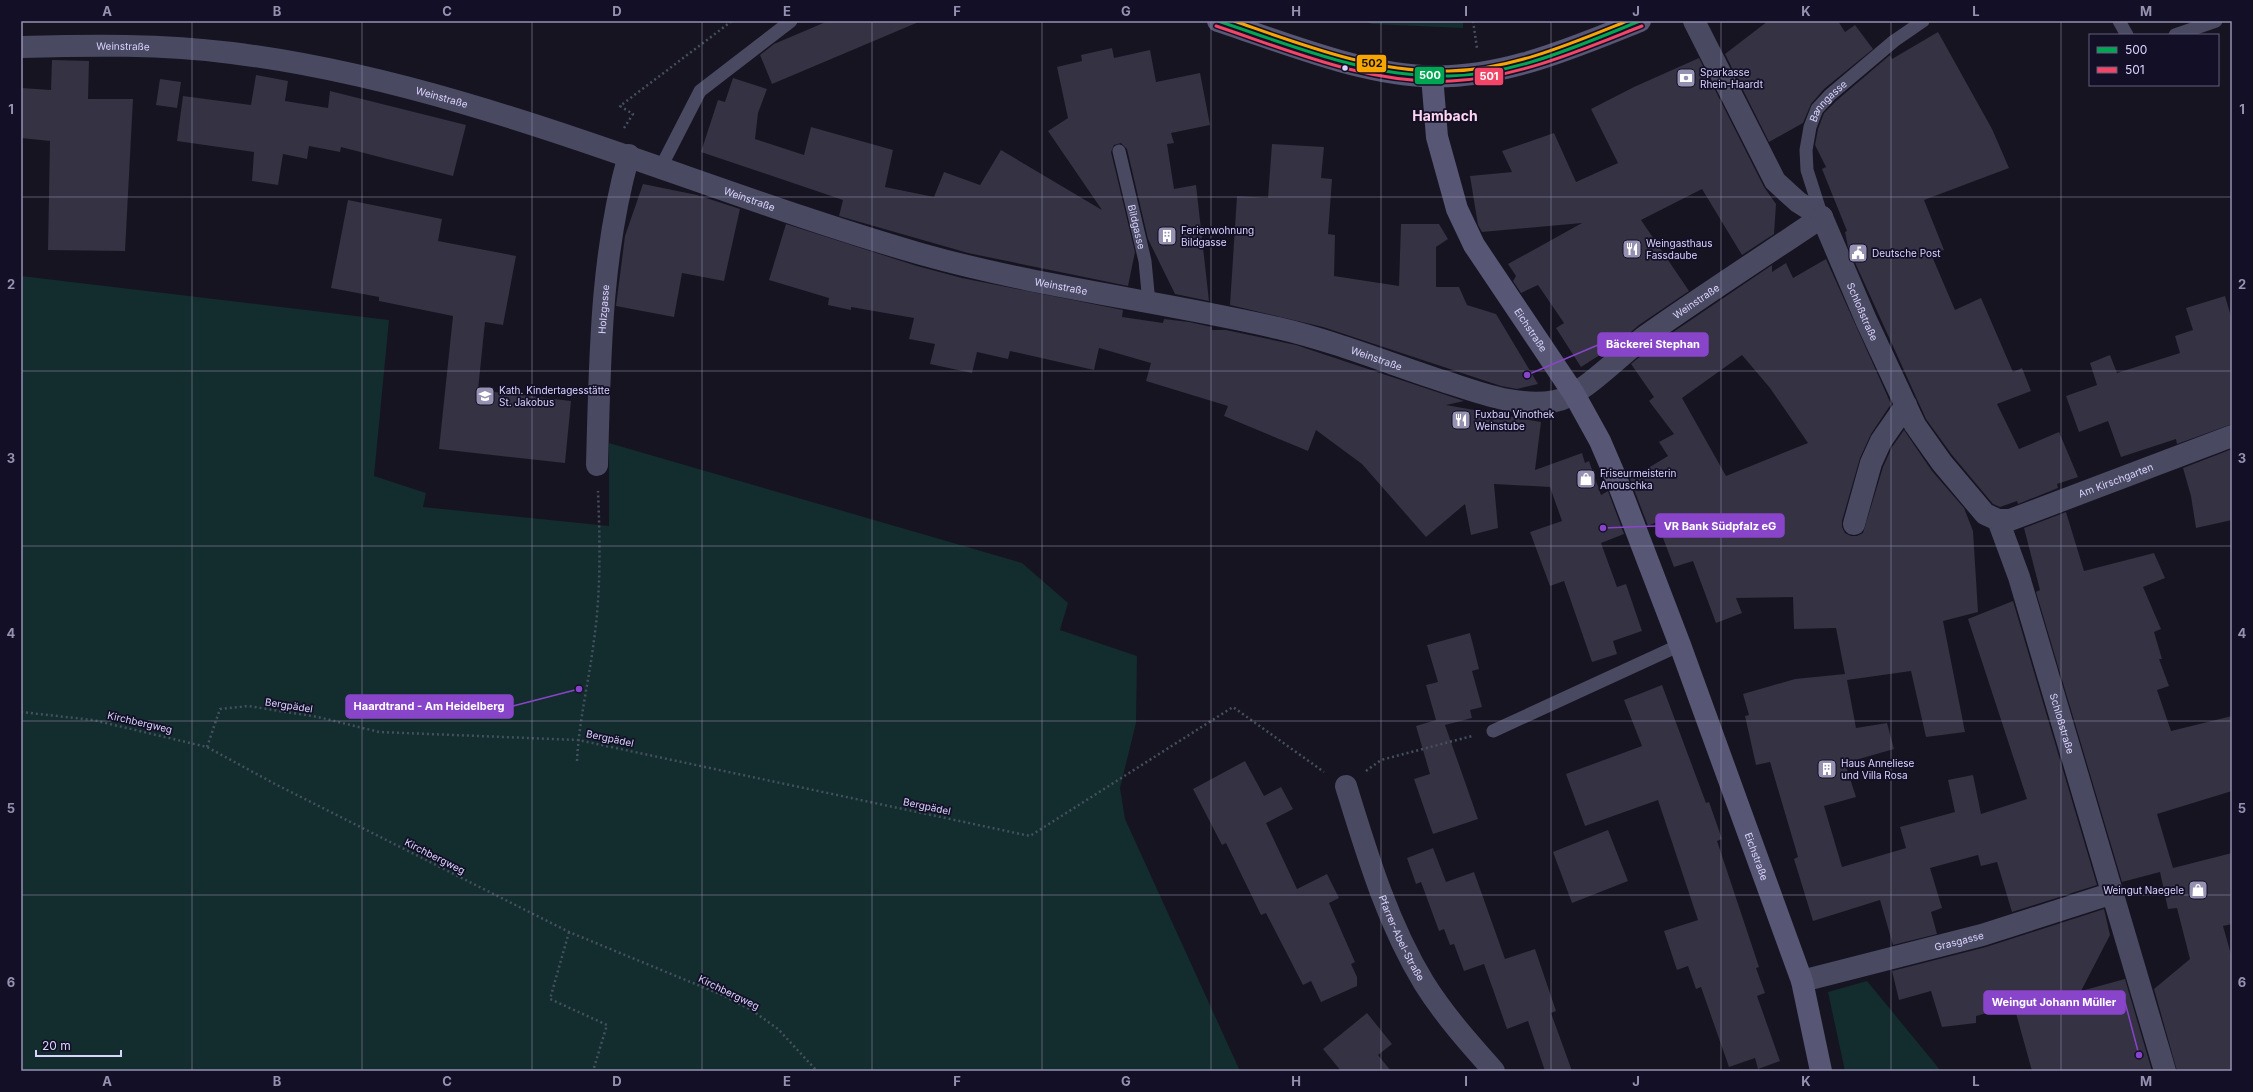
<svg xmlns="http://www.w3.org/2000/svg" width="2253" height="1092" font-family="Inter,sans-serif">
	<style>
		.green { fill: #132c2d }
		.building { fill: #343243; fill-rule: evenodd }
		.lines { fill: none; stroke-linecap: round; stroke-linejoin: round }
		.path { stroke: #44505f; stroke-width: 2.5; stroke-dasharray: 2 3; stroke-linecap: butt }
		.lane { stroke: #4a4962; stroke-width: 13 }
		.street { stroke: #4a4962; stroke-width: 22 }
		.secondary { stroke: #575674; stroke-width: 22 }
		.bus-1-casing { stroke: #130f26; stroke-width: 6 }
		.bus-2-casing { stroke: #130f26; stroke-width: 6 }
		.bus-3-casing { stroke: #130f26; stroke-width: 6 }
		.bus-1 { stroke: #00a651; stroke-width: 3 }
		.bus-2 { stroke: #f34667; stroke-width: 3 }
		.bus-3 { stroke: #f7a600; stroke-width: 3 }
		.grid { fill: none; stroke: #9591b1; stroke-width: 1; stroke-opacity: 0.55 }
		.bus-dot { fill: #d9d4ff; stroke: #130f26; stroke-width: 1.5 }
		.labels { text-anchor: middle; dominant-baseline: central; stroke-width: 3.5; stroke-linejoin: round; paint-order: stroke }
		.street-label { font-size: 10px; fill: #d9d4ff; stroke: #130f26 }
		.poi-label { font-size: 10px; fill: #d9d4ff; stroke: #130f26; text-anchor: start }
		.district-label { font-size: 14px; font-weight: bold; fill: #ffd6f0; stroke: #130f26 }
		.leader { fill: none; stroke: #8945c9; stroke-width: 1.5 }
		.callout-dot { fill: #8945c9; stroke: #130f26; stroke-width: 1.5 }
		.callout { fill: #8945c9; stroke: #8945c9; stroke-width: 1.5 }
		.callout-label { font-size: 11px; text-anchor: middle; font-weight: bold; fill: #fff }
		.line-badge { stroke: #130f26; stroke-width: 1.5 }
		.badge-label { font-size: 11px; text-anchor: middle; font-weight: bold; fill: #fff }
		.pale-badge-label { font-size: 11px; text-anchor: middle; font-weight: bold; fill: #111 }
		.neatline { fill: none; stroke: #9591b1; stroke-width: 1.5 }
		.grid-label { font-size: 13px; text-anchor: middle; font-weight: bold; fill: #9591b1 }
	</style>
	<rect width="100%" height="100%" fill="#161421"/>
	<path class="green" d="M1363 21H1463V28L1372 24Z
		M21 276 389 320 374 476 426 493 423 507 609 526V443L1022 563 1068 603 1060 630 1137 656 1136 723 1120 788 1125 819 1240 1071H21Z
		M1867 981 1941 1071H1845L1828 992Z"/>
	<path class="building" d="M828 21H921L772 84 760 55 774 44Z
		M1768 21H1838L1845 32 1855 25 1873 49 1824 89 1811 104 1803 123 1769 142 1725 54Z
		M1938 32 1992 129 2009 168 1924 200 1944 250 1931 254 1955 310 1981 298 2013 372 2022 368 2031 391 1997 404 2019 449 2059 432 2078 477 2057 484 2058 488 2018 504 2017 501 2000 507 1993 504 1952 455 1926 419 1848 247 1845 232 1847 231 1822 169 1826 167 1815 145 1818 129 1824 113 1836 101 1890 55 1892 59Z
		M1112 48 1114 58 1150 50 1156 82 1200 73 1210 125 1171 133 1174 143 1167 144 1174 189 1196 185 1209 301 1175 294 1148 239 1127 149 1121 143 1114 145 1111 152 1135 252 1128 286 968 253 839 216 843 200 701 152 718 100 725 102 733 78 767 89 758 113 755 139 804 155 811 127 893 150 885 187 934 197 944 172 980 185 1001 150 1102 210 1048 131 1068 118 1057 67 1082 61 1081 55Z
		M1699 58 1764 187 1776 204 1774 234 1742 255 1702 189 1641 220 1689 291 1639 325 1617 344 1581 367 1556 328 1564 323 1538 285 1521 293 1513 281 1516 276 1508 264 1582 223 1482 232 1478 225 1470 176 1512 172 1502 151 1554 133 1576 182 1618 163 1591 109 1634 87Z
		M52 60 89 61 88 99H133L125 251 48 250 50 141 21 138V88L51 90Z
		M256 75 288 81 285 101 328 108 330 91 466 125 453 176 341 147 340 152 309 146 307 159 283 154 278 185 252 181 254 152 177 141 183 96 251 105Z
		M160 79 181 82 177 108 156 105Z
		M1272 144 1324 147 1321 178 1332 179 1328 234 1335 235 1334 276 1399 286 1401 224H1439L1448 239 1436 247V287H1459L1467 305 1496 314 1538 384 1517 389 1501 386 1323 327 1230 305 1237 196 1268 198Z
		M643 184 697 195 740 209 724 281 682 273 674 317 616 306 625 236Z
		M348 200 442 219 438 241 516 256 503 325 485 322 478 390 571 401 565 463 439 449 453 316 379 301V297L331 288Z
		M786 224 917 266 962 278 1123 310 1122 317 1163 323 1164 319 1189 322 1212 327V330H1226L1296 345 1464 401 1446 405 1541 422 1535 470 1582 453 1585 463 1589 461 1601 495 1608 491 1624 534 1601 543 1617 587 1626 584 1642 631 1613 641 1617 654 1592 662 1564 581 1550 586 1530 532 1562 521 1550 487 1494 484 1498 528 1471 535 1465 504 1426 537 1362 464 1316 430 1308 451 1224 416 1228 406 1146 381 1151 363 1099 348 1094 370 1010 351 1008 359 977 352 972 373 930 364 935 344 909 339 914 318 851 307V310L828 305 829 298 769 280Z
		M1826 259 1891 404 1871 434 1860 458 1842 521V527L1845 533 1851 536H1857L1863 533 1883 467 1892 447 1904 430 1932 471 1964 508 1973 531 1978 612 1943 621 1965 732 1926 737 1911 671 1847 680 1856 728 1887 723 1894 749 1845 763 1856 797 1824 806 1842 867 1906 848 1900 827 1955 812 1948 780 1973 775 1981 814 2027 799 1968 619 2013 601 2097 885 2012 912 1997 862 1981 866 1978 855 1930 868 1942 908 1931 912 1937 934 1893 945 1880 900 1813 921 1794 859 1798 857 1770 762 1756 765 1745 716 1749 715 1743 694 1795 679 1845 674 1836 628 1794 629 1793 597 1736 598 1742 613 1716 623 1693 561 1674 567 1657 522 1648 526 1630 479 1668 456 1659 442 1674 434 1649 401 1654 397 1631 364 1654 345 1772 265V272L1786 263 1793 278ZM1742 355 1770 388 1808 443 1726 476 1682 398Z
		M2225 296 2232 320V424L2177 444 2176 439 2121 457 2108 421 2079 432 2066 396 2097 385 2090 363 2110 355 2117 373 2180 353 2175 336 2193 330 2186 308Z
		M2232 449V520L2196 528 2191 496 2183 468Z
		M2066 512 2084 571 2154 553 2165 578 2143 587 2161 629 2154 632 2162 659H2159L2169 686 2157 690 2171 731 2232 716V791L2157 814 2173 868 2232 853V924L2223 926 2232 958V1071H2177L2154 989 2190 959 2177 908 2168 909 2160 872 2122 882 2036 592 2040 590 2024 528Z
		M1470 633 1479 669 1472 671 1482 707 1470 710 1472 718 1445 725 1478 819 1433 834 1414 779 1430 774 1416 726 1436 720 1426 685 1438 682 1427 645Z
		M1662 685 1706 803 1709 802 1722 839 1717 841 1759 967 1756 968 1765 993 1757 996 1780 1061 1758 1069 1755 1058 1729 1067 1701 987 1696 989 1688 966 1677 970 1664 931 1698 920 1658 800 1585 826 1566 774 1642 746 1624 700Z
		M1245 761 1264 796 1281 787 1293 809 1266 823 1297 889 1327 874 1339 898 1329 903 1355 962 1351 964 1357 977V986L1321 1002 1311 981 1303 985 1266 913 1261 915 1226 843 1222 845 1193 789Z
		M1608 830 1628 881 1572 903 1553 852Z
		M1433 848 1446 882 1474 872 1505 959 1535 949 1556 1011 1551 1013 1572 1071H1545L1528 1021 1507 1029 1484 964 1464 971 1454 944 1450 945 1444 929 1439 931 1421 882 1416 884 1407 858Z
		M2104 909 2110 935 2081 991 2125 979 2152 1071H2032L2014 1006 1976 1016V1023L1942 1027 1931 991 1899 1000 1892 971 1986 947Z
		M1367 1013 1392 1044 1378 1055 1391 1071H1341L1323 1049Z"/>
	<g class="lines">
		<path class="path" d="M1473 21 1477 48
			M624 128 633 114 620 106 732 21
			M21 712 93 720 207 747 275 784 569 932 722 995 753 1011 778 1029 817 1071
			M207 747 220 709 248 706 318 717 379 732 578 740 1030 836 1233 707 1324 772
			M577 761C579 720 589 681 594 640 601 591 600 541 598 491
			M1366 771 1381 760 1472 736
			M569 932 550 999 607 1025 593 1071"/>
		<g class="lane">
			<path d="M2119 21 2127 35"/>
			<path d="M2175 35 2216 21"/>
			<path id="s1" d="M1119 151 1145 261 1149 303"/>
			<path d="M661 167 700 91 791 21"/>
			<path id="s2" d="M1822 217 1807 170 1806 150 1810 127 1817 109 1830 95 1894 41 1923 21"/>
			<path d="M1493 731 1680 645"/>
		</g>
		<g class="street">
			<path d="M1694 21 1775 181 1798 202 1822 217"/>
			<path id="s3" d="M21 47C92 45 161 44 232 53 471 83 691 188 921 254 1038 287 1160 301 1278 328 1334 341 1388 363 1443 381 1478 392 1517 408 1555 401 1582 397 1623 352 1647 335 1705 294 1764 256 1822 217"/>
			<path id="s4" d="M1822 217 1866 320 1915 425 1942 463 1985 514 1998 520 2019 577 2165 1071"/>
			<path id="s5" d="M597 465C600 361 600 257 629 155"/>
			<path id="s6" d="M1998 520H2010L2232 436"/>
			<path d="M1854 524 1871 463 1881 441 1906 405"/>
			<path id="s7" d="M1346 786C1367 854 1387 922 1424 983 1444 1015 1469 1043 1494 1071"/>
			<path id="s8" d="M1802 981 1982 935 2113 893"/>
		</g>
		<g class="secondary">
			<path d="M1218 21C1282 42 1355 72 1422 76 1498 81 1572 48 1640 21"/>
			<path id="s9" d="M1432 76 1437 137 1457 209 1474 245 1574 394 1600 441 1618 483 1680 645 1802 981 1821 1071"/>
		</g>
		<g class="bus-1-casing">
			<path id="bus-1" d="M1218 21C1293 46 1369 78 1449 76 1515 75 1580 45 1640 21"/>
		</g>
		<g class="bus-2-casing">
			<path id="bus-2" d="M1216 26C1291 51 1370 85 1451 81 1518 78 1581 50 1642 26"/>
		</g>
		<g class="bus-3-casing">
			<path id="bus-3" d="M1234 21C1303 45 1374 73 1449 71 1510 70 1570 44 1627 21"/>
		</g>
		<use href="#bus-1" class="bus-1"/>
		<use href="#bus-2" class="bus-2"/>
		<use href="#bus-3" class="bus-3"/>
	</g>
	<path class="grid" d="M192 21V1071M362 21V1071M532 21V1071M702 21V1071M872 21V1071M1042 21V1071M1211 21V1071M1381 21V1071M1551 21V1071M1721 21V1071M1891 21V1071M2061 21V1071M21 197H2232M21 371H2232M21 546H2232M21 721H2232M21 895H2232"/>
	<defs>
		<g id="bank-square" transform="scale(1)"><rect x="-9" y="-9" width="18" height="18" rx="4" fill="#9591b1" stroke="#130f26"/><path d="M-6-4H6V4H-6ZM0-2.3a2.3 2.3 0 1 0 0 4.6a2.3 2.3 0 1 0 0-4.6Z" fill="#fff"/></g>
		<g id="building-square" transform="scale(1)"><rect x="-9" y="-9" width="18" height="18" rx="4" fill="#9591b1" stroke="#130f26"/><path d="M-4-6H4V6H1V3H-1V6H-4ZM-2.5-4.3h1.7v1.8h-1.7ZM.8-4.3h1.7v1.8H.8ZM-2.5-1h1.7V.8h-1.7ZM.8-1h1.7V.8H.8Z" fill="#fff"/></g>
		<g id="restaurant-square" transform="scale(1)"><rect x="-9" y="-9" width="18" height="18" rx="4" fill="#9591b1" stroke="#130f26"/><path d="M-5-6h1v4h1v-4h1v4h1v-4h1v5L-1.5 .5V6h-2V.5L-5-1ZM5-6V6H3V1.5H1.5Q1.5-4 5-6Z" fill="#fff"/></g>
		<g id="civic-square" transform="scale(1)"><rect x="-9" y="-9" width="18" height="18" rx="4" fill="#9591b1" stroke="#130f26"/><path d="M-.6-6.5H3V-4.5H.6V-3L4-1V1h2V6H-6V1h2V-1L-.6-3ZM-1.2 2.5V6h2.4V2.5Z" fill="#fff"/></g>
		<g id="school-square" transform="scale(1)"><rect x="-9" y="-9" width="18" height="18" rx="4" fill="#9591b1" stroke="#130f26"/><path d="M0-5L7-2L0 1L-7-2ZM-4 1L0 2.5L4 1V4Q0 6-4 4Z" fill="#fff"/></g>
		<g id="shop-square" transform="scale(1)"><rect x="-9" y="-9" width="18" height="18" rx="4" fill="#9591b1" stroke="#130f26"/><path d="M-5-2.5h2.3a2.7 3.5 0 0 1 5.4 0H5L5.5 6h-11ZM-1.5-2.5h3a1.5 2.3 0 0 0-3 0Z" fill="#fff"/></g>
	</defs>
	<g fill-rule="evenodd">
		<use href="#bank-square" x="1686" y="78"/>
		<use href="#building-square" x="1167" y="236"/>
		<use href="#restaurant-square" x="1632" y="249"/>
		<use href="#civic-square" x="1858" y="253"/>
		<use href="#school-square" x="485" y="396"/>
		<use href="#restaurant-square" x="1461" y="420"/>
		<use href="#shop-square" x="1586" y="479"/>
		<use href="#building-square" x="1827" y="769"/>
		<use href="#shop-square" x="2198" y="890"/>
	</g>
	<circle class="bus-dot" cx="1345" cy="68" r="3.5"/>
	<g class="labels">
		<g class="street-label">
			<text stroke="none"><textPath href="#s3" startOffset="102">Weinstraße</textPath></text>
			<text stroke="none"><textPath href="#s3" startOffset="426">Weinstraße</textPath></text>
			<text stroke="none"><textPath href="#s2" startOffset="125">Banngasse</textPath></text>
			<text stroke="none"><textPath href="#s3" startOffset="750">Weinstraße</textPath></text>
			<text stroke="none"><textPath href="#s1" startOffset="78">Bildgasse</textPath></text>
			<text stroke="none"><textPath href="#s3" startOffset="1074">Weinstraße</textPath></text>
			<text stroke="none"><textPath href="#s3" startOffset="1757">Weinstraße</textPath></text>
			<text stroke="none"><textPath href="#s5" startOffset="156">Holzgasse</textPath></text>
			<text stroke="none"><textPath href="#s4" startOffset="103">Schloßstraße</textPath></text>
			<text stroke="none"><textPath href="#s9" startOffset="278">Eichstraße</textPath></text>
			<text stroke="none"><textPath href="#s3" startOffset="1398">Weinstraße</textPath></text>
			<text stroke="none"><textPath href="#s6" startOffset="125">Am Kirschgarten</textPath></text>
			<text transform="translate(289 705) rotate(9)">Bergpädel</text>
			<text transform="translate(140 722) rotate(13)">Kirchbergweg</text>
			<text stroke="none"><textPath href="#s4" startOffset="569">Schloßstraße</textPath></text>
			<text transform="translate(610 738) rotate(12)">Bergpädel</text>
			<text transform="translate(927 806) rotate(12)">Bergpädel</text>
			<text transform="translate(435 856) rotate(27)">Kirchbergweg</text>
			<text stroke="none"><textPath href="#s9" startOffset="853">Eichstraße</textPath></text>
			<text stroke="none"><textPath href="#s7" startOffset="162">Pfarrer-Abel-Straße</textPath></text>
			<text stroke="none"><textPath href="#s8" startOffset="162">Grasgasse</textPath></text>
			<text transform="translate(729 992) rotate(26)">Kirchbergweg</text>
		</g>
		<g class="poi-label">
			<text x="1700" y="72">Sparkasse<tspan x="1700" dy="12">Rhein-Haardt</tspan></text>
			<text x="1181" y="230">Ferienwohnung<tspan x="1181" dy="12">Bildgasse</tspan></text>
			<text x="1646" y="243">Weingasthaus<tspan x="1646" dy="12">Fassdaube</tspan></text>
			<text x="1872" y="253">Deutsche Post</text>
			<text x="499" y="390">Kath. Kindertagesstätte<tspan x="499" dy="12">St. Jakobus</tspan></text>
			<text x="1475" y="414">Fuxbau Vinothek<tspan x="1475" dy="12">Weinstube</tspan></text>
			<text x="1600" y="473">Friseurmeisterin<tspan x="1600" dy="12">Anouschka</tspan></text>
			<text x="1841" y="763">Haus Anneliese<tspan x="1841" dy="12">und Villa Rosa</tspan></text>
			<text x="2184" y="890" text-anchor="end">Weingut Naegele</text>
		</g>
		<g class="district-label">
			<text x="1445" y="115">Hambach</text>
		</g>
	</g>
	<path class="leader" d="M1527 375L1598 345M1603 528L1656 526M579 689L513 706M2139 1055L2125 1002"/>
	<g class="callout-dot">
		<circle cx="1527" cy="375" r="4"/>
		<circle cx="1603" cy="528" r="4"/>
		<circle cx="579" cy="689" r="4"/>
		<circle cx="2139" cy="1055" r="4"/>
	</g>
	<g class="callout">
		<rect x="1598" y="333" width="110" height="23" rx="4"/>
		<rect x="1656" y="514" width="128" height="23" rx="4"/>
		<rect x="346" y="695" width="167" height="23" rx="4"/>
		<rect x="1984" y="991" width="141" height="23" rx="4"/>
	</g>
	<g class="callout-label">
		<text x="1653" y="348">Bäckerei Stephan</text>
		<text x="1720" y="530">VR Bank Südpfalz eG</text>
		<text x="429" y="710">Haardtrand - Am Heidelberg</text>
		<text x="2054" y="1006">Weingut Johann Müller</text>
	</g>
	<g class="line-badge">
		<rect x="1356" y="54" width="31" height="19" rx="4" fill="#f7a600"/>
		<rect x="1414" y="66" width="31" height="19" rx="4" fill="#00a651"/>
		<rect x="1474" y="67" width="30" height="19" rx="4" fill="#f34667"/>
	</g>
	<g class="badge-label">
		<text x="1430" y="79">500</text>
		<text x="1489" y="80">501</text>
	</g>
	<g class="pale-badge-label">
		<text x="1372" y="67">502</text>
	</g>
	<rect width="2253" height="1092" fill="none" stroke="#130f26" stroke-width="44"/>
	<rect x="2089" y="34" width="130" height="52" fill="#130f26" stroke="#625e7d"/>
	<rect x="2097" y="47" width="20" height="6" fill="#00a651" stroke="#625e7d"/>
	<text x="2125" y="54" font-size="12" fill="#d9d4ff">500</text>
	<rect x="2097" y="67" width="20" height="6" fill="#f34667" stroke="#625e7d"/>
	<text x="2125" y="74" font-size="12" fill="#d9d4ff">501</text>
	<path d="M36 1050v6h85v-6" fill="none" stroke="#d9d4ff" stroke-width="2"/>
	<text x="42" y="1050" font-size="12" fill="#d9d4ff" stroke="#130f26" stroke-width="3" paint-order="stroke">20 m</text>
	<rect x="22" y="22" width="2209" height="1048" class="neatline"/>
	<g class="grid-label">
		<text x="107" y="16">A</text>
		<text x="277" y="16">B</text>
		<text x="447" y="16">C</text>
		<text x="617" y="16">D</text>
		<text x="787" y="16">E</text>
		<text x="957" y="16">F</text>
		<text x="1126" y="16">G</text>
		<text x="1296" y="16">H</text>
		<text x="1466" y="16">I</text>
		<text x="1636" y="16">J</text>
		<text x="1806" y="16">K</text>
		<text x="1976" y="16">L</text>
		<text x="2146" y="16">M</text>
		<text x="11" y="114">1</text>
		<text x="2242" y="114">1</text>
		<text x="11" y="289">2</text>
		<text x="2242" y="289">2</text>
		<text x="11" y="463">3</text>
		<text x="2242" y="463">3</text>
		<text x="11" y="638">4</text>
		<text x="2242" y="638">4</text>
		<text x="11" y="813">5</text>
		<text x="2242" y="813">5</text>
		<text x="11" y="987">6</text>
		<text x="2242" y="987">6</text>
		<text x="107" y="1086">A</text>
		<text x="277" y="1086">B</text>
		<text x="447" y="1086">C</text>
		<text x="617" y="1086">D</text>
		<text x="787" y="1086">E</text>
		<text x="957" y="1086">F</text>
		<text x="1126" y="1086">G</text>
		<text x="1296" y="1086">H</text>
		<text x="1466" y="1086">I</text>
		<text x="1636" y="1086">J</text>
		<text x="1806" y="1086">K</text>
		<text x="1976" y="1086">L</text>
		<text x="2146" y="1086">M</text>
	</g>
</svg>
